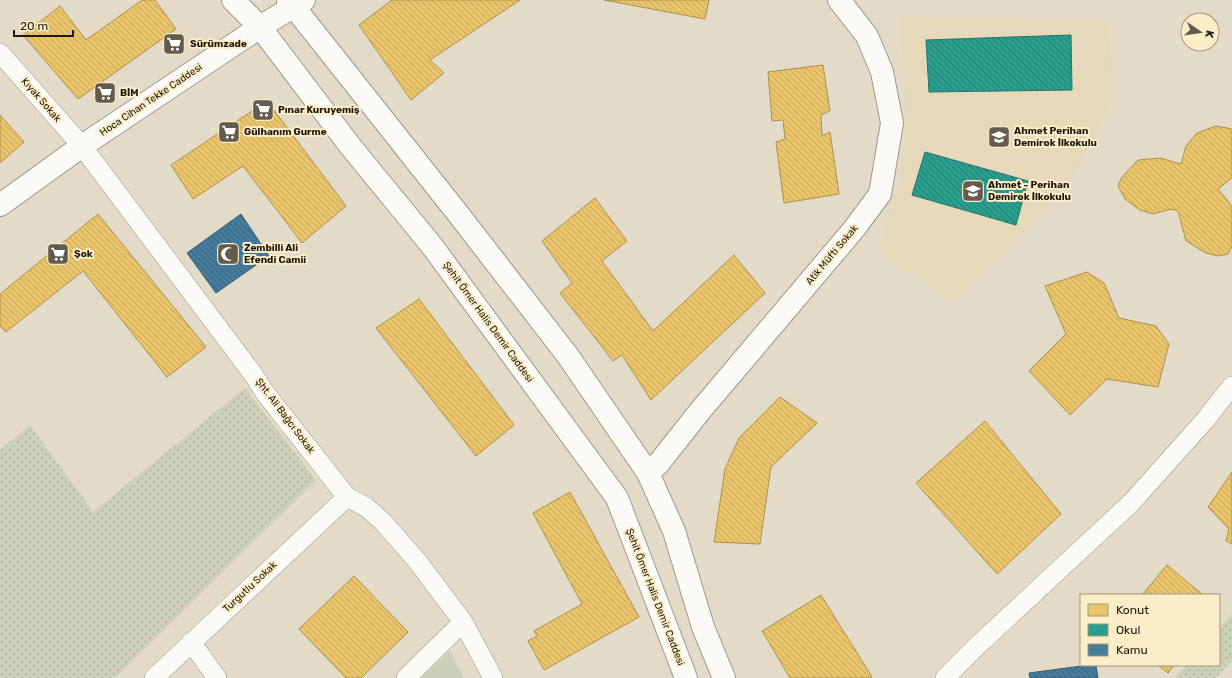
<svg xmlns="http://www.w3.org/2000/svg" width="1232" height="678" font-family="Rubik,sans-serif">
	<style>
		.built { fill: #e6d9b9 }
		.grass { fill: url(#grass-dots) }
		.park { fill: #cdd0b9 }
		.homes { fill: url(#homes-back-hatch); stroke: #ac904e }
		.schools { fill: url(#schools-back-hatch); stroke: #267567 }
		.public { fill: url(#public-back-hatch); stroke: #395d71 }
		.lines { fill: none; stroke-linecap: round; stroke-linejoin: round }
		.minor-casing { stroke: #9e988a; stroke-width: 20 }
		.tertiary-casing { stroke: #9e988a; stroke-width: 24 }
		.secondary-casing { stroke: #9e988a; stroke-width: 24 }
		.minor { stroke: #fbfaf7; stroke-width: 19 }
		.tertiary { stroke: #fbfaf7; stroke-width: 22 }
		.secondary { stroke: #fbfaf7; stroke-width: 22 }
		.labels { text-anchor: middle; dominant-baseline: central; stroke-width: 4; stroke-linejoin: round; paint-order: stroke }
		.poi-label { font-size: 10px; font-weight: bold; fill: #1e180b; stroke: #fcedc9; text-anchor: start }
		.street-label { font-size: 10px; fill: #1e180b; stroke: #fcedc9 }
	</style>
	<defs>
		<pattern id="grass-dots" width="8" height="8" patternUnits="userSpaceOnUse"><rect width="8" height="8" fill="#cdd0b9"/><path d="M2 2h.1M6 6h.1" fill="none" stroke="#b0b29e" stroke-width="1.8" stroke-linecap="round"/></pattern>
		<pattern id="homes-back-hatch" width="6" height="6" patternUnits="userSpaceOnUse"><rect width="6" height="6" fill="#e9c46a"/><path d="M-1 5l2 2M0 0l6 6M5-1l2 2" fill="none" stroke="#c7a85b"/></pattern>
		<pattern id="schools-back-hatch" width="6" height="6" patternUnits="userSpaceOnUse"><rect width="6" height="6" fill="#2a9d8f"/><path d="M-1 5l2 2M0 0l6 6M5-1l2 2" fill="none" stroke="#237f73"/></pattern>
		<pattern id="public-back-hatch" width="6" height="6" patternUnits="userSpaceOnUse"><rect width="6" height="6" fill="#457b9d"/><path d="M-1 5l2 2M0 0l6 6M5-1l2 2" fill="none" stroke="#39647e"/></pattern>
	</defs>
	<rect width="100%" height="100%" fill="#e3dbc8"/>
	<path class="built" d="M898 17 1108 20 1113 103 1063 191 1001 255 953 302 878 251 902 170 906 93Z"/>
	<path class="grass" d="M245 388 316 480 115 678H0V450L30 425 93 512Z
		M1232 614V660L1216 678H1175L1187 665H1219V629Z"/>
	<path class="park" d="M450 651 464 678H421Z"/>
	<path class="homes" d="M142 0H155L176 29 78 99 23 35 60 6 86 40Z
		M392 0H520L430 60 444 73 411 100 359 25Z
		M604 0H709L705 19Z
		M823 65 830 111 821 115 822 136 830 132 839 194 784 203 776 142 785 139 783 120 772 121 768 72Z
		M267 101 346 206 302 243 243 166 193 199 171 165Z
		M0 115 24 142 0 163Z
		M1216 126 1232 129V178L1218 189 1232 206V246L1228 254 1218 256 1206 253 1186 241 1178 211 1171 209 1153 214 1140 210 1125 199 1118 186 1122 177 1138 160 1160 158 1181 164 1186 146 1197 133Z
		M595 198 627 241 602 261 653 331 734 255 765 293 651 400 622 355 613 361 560 293 572 283 542 241Z
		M98 214 206 347 167 377 83 271 6 332 0 326V294Z
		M1087 272 1104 283 1119 318 1156 326 1169 344 1158 387 1107 379 1070 415 1029 371 1066 334 1045 286Z
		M419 299 514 425 476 456 376 328Z
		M780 397 817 423 771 467 760 544 714 542 725 469 739 438Z
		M985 421 1061 514 997 574 916 483Z
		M1232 472V544L1226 541 1229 529 1208 507Z
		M570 492 639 617 544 670 528 641 537 636 534 631 582 604 533 513Z
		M1167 565 1203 595H1142Z
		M354 576 408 632 361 678H346L299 629Z
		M821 595 872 677 871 678H790L762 631Z
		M1158 665H1174L1168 673Z"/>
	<path class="schools" d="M1071 35 1072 90 929 92 926 40Z
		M925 152 1028 181 1016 225 912 195Z"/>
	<path class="public" d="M241 214 269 256 216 293 187 253Z
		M1089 665H1096L1098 678H1030L1029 673Z"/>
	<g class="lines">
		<g class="minor-casing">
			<path id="minor" d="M0 53 82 146 253 374 265 393 347 497 366 507 383 522 418 562 463 622 493 678
				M191 642 217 678
				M154 678 347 497
				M406 678 463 622
				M945 678 977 646 1131 503 1206 419 1232 386"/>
		</g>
		<g class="tertiary-casing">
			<path id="tertiary" d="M0 205 82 146 260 27 304 0
				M648 473 659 463 700 411 854 229 880 194 892 123 882 72 867 36 839 0"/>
		</g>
		<g class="secondary-casing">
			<path id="secondary" d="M233 0 260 27 351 147 432 246 617 498 686 678
				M288 0 294 7 459 215 568 356 648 473 674 531 703 627 724 678"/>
		</g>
		<use href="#minor" class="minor"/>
		<use href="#tertiary" class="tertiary"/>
		<use href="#secondary" class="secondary"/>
	</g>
	<defs>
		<g id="supermarket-square" transform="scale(1.15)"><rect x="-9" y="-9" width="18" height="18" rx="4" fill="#635c4d" stroke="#fcedc9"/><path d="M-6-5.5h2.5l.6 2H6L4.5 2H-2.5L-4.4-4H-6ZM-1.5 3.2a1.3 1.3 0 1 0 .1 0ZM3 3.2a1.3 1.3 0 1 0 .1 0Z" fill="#fff"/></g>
		<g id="school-square" transform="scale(1.15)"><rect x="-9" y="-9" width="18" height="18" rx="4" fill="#635c4d" stroke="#fcedc9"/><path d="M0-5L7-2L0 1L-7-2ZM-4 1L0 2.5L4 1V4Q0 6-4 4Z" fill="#fff"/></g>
		<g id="mosque-square" transform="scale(1.15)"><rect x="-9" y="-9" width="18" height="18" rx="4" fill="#635c4d" stroke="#fcedc9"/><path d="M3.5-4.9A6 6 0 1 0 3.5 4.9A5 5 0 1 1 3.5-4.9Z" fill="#fff"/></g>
	</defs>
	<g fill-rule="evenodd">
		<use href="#supermarket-square" x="174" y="44"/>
		<use href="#supermarket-square" x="105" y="93"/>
		<use href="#supermarket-square" x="263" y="110"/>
		<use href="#supermarket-square" x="229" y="132"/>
		<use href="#school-square" x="999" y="137"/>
		<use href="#school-square" x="973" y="191"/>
		<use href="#supermarket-square" x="58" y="254"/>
		<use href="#mosque-square" x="228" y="254"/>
	</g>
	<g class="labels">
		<g class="poi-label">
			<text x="190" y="44">Sürümzade</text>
			<text x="120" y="93">BİM</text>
			<text x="278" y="110">Pınar Kuruyemiş</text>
			<text x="1014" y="131">Ahmet Perihan<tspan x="1014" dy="12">Demirok İlkokulu</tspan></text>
			<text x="244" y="132">Gülhanım Gurme</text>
			<text x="988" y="185">Ahmet - Perihan<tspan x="988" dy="12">Demirok İlkokulu</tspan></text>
			<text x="244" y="248">Zembilli Ali<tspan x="244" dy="12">Efendi Camii</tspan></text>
			<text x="74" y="254">Şok</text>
		</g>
		<g class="street-label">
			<text transform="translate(41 100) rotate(49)">Kıyak Sokak</text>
			<text transform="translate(151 100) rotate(-34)">Hoca Cihan Tekke Caddesi</text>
			<text transform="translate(832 255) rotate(-50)">Atik Müfti Sokak</text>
			<text transform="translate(488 322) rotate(54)">Şehit Ömer Halis Demir Caddesi</text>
			<text transform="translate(285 416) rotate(53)">Şht. Ali Bağcı Sokak</text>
			<text transform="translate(250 587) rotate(-43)">Turgutlu Sokak</text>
			<text transform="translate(655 597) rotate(69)">Şehit Ömer Halis Demir Caddesi</text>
		</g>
	</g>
	<rect x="1080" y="594" width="140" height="72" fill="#fcedc9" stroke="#a3987d"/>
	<rect x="1088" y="604" width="20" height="12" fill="#e9c46a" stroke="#a3987d"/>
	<text x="1116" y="614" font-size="12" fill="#1e180b">Konut</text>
	<rect x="1088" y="624" width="20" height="12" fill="#2a9d8f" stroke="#a3987d"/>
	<text x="1116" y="634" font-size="12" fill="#1e180b">Okul</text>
	<rect x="1088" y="644" width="20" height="12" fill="#457b9d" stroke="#a3987d"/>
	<text x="1116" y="654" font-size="12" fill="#1e180b">Kamu</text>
	<g transform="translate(1200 32) rotate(103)"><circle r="19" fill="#fcedc9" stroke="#a3987d"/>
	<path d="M0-3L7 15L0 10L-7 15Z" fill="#635c4d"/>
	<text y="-6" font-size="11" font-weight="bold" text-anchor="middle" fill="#1e180b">K</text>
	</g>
	<path d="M14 30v6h59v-6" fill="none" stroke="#1e180b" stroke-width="2"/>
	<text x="20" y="30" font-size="12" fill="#1e180b" stroke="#fcedc9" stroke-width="3" paint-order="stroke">20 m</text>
</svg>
